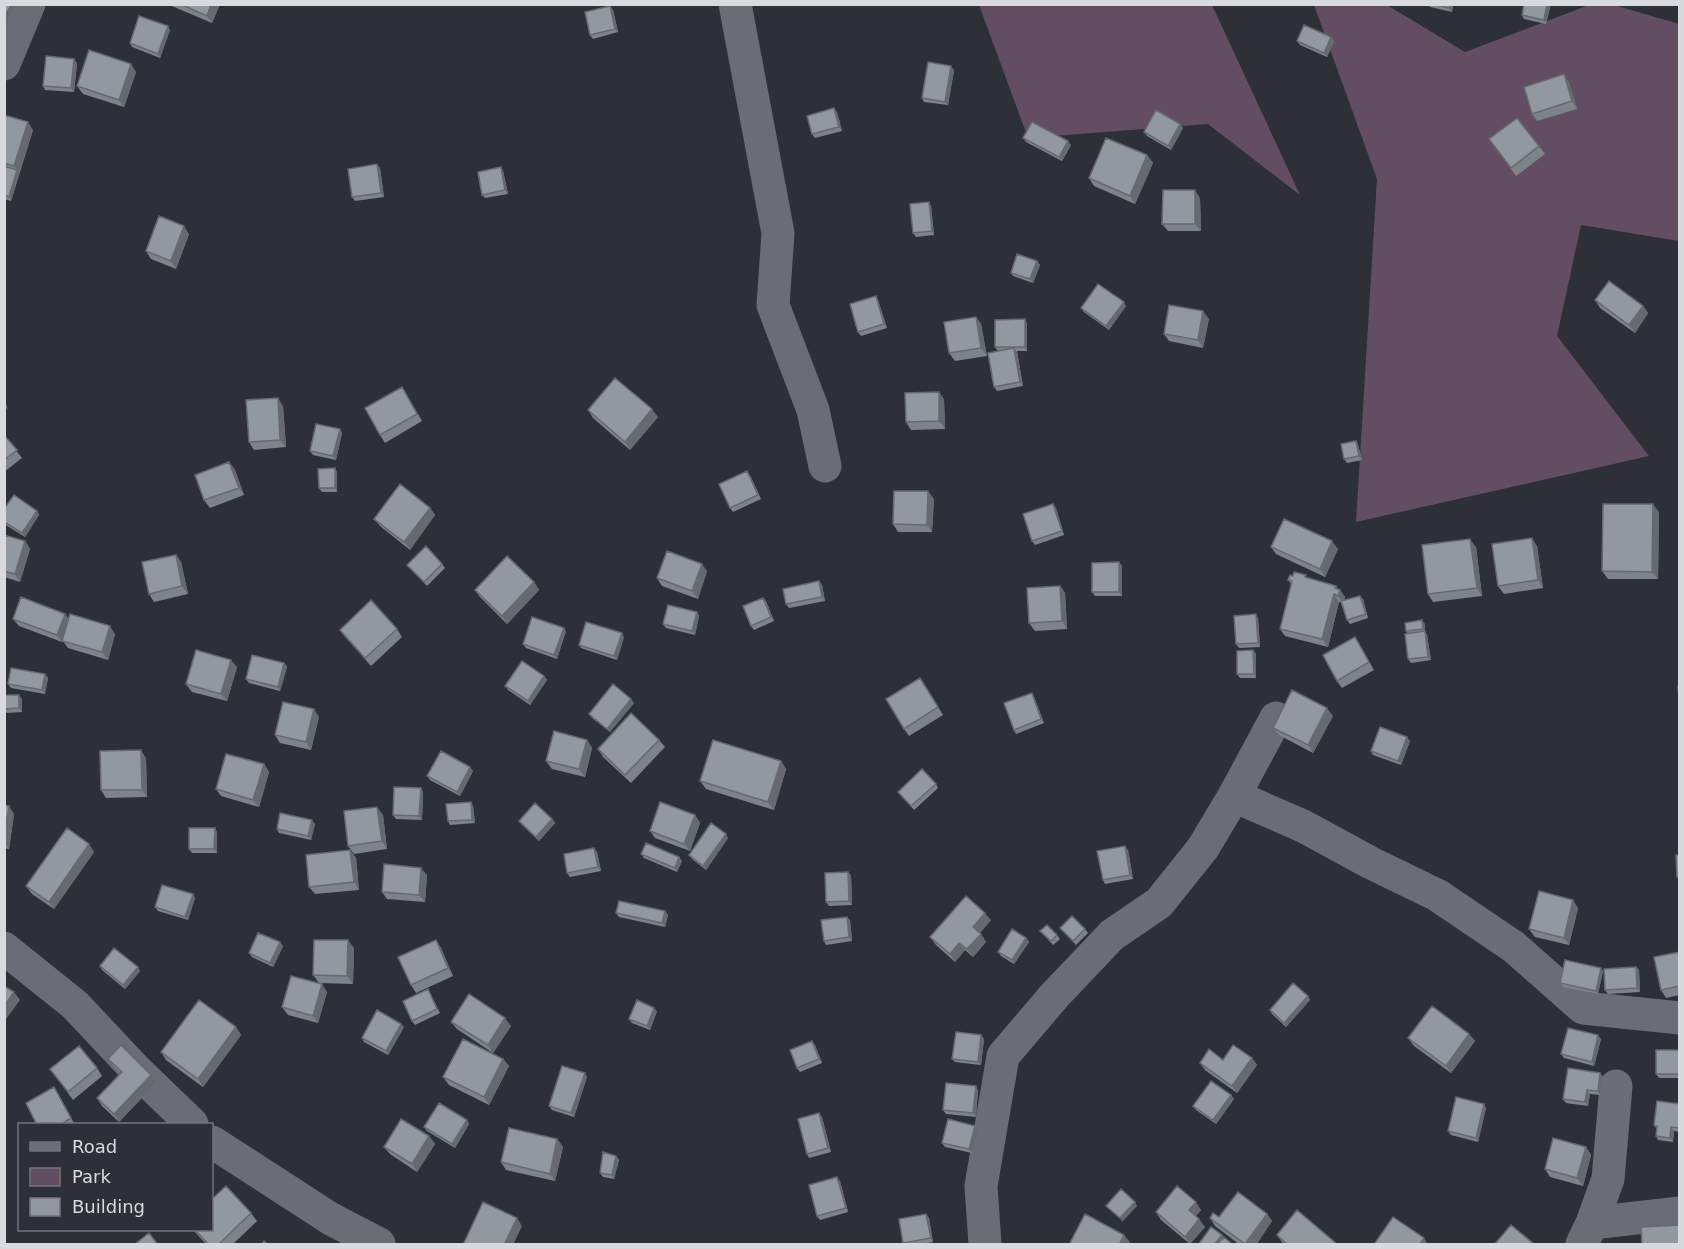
<svg xmlns="http://www.w3.org/2000/svg" width="1684" height="1249" font-family="'DejaVu Sans',sans-serif">
	<style>
		.green { fill: #624d62 }
		.lines { fill: none; stroke-linecap: round; stroke-linejoin: round }
		.minor { stroke: #6a6d74; stroke-width: 33 }
		.wall { fill: #7d8388 }
		.shaded-wall { fill: #666a6f }
		.building { fill: #91989e; stroke: #666a6f; stroke-width: 1.5 }
	</style>
	<rect width="100%" height="100%" fill="#2d3036"/>
	<path class="green" d="M979 5H1212L1300 195 1208 124 1028 138Z
		M1314 5H1387L1465 52 1589 5H1614L1679 24V241L1581 225 1557 336 1649 456 1356 522 1377 179Z"/>
	<g class="lines">
		<path class="minor" d="M735 4 778 233 773 305 813 410 825 466
			M4 64 29 4
			M1234 796 1303 826 1371 863 1437 895 1514 947 1583 1008 1680 1018
			M4 948 75 1005 137 1071 192 1124
			M212 1142 331 1219 379 1244
			M1592 1223 1680 1213
			M985 1244 981 1186 1003 1056 1055 995 1112 935 1159 903 1203 848 1234 796 1276 718
			M1582 1244 1592 1223 1608 1179 1616 1086"/>
	</g>
	<path class="wall" d="M167 4H220L212 23Z
		M1428 4H1453L1452 12 1430 7Z
		M1524 4H1551L1546 24 1524 19 1522 15Z
		M613 10 618 32 593 39 590 35Z
		M170 30 160 58 132 47 130 43Z
		M1331 37 1334 41 1327 57 1300 45 1297 41Z
		M77 63 74 92 45 90 43 86Z
		M954 70 948 105 924 102 922 98Z
		M136 72 124 107 83 94 77 86Z
		M1569 82 1577 109 1537 121 1532 114Z
		M837 112 842 131 815 138 812 134Z
		M4 115 33 130 11 201 4 199Z
		M1180 124 1183 128 1171 150 1147 136 1144 132Z
		M1023 138 1071 145 1062 161 1026 142Z
		M1489 139 1539 146 1545 154 1516 176Z
		M1147 155 1153 163 1135 204 1094 186 1089 178Z
		M501 167 503 171 508 194 485 198 482 195Z
		M380 168 384 197 355 201 352 197Z
		M1200 198 1201 231H1168L1162 224Z
		M931 206 934 235 916 237 913 233Z
		M189 234 176 269 151 259 146 251Z
		M1037 261 1040 265 1033 283 1013 276 1011 273Z
		M876 296 878 300 887 328 861 336 858 332Z
		M1595 300 1643 306 1648 313 1635 333 1600 308Z
		M1126 306 1109 330 1084 312 1081 308Z
		M976 317 981 324 987 356 955 361 949 353Z
		M1209 319 1203 348 1169 341 1164 334Z
		M1027 323V351H1017L1023 386 997 391 994 387 998 351 995 347Z
		M402 387 422 421 385 443 380 435Z
		M944 399 945 429 911 430 906 422Z
		M283 406 286 447 254 450 249 442Z
		M588 410 658 417 630 450 593 418Z
		M340 429 342 433 336 460 313 455 310 451Z
		M4 435 22 458 4 472Z
		M1356 441 1358 445 1362 460 1347 463 1344 459Z
		M229 462 235 470 244 495 210 508 204 500Z
		M337 472V492H322L319 488Z
		M750 475 761 499 733 512 730 508Z
		M934 499 932 532H898L893 524Z
		M1053 504 1056 508 1064 535 1035 545 1032 541Z
		M430 508 435 515 410 550 380 526 374 519Z
		M4 509 37 511 39 515 25 537 4 524Z
		M1659 512 1658 579H1608L1602 571Z
		M4 535 25 541 30 549 20 582 4 577Z
		M1537 546 1543 588 1504 594 1498 586Z
		M1271 547 1338 549 1325 577 1276 554Z
		M1476 547 1482 596 1433 602 1428 594Z
		M176 555 181 562 188 594 154 602 149 594Z
		M1119 562 1122 566V596H1095L1092 592Z
		M442 564 445 568 427 586 407 565Z
		M707 571 698 599 662 586 657 578Z
		M1308 578 1340 590 1345 597 1344 601 1363 599 1368 618 1350 624 1347 620 1342 603 1339 602 1328 647 1285 636 1280 629 1291 584 1288 580Z
		M819 581 822 585 825 601 789 608 786 604Z
		M534 582 539 590 507 624 480 597 475 590Z
		M1060 586 1065 593 1067 629 1035 631 1029 623Z
		M763 598 766 601 774 621 754 630 751 626Z
		M697 612 699 616 695 635 666 628 663 624Z
		M65 614 69 619 115 634 108 660 68 648 63 641 62 642 19 626 13 619Z
		M1258 618 1260 647 1239 648 1236 644Z
		M1425 624V632L1427 635 1431 660 1411 663 1408 659V634L1406 631Z
		M397 629 402 637 371 666 345 637 340 630Z
		M566 631 557 659 526 648 523 644Z
		M624 637 617 660 581 648 579 645Z
		M1355 637 1374 670 1342 688 1337 681Z
		M1253 650 1256 654V678H1240L1237 674Z
		M284 663 287 667 280 691 249 683 246 679Z
		M237 667 227 701 192 692 186 684Z
		M45 674 48 678 45 694 11 688 8 684Z
		M544 676 547 680 530 705 508 690 505 686Z
		M925 686 943 715 909 736 904 729Z
		M4 695 22 699V712L7 713 4 710Z
		M1034 697 1044 723 1016 734 1014 730Z
		M634 703 610 732 592 718 589 714Z
		M1333 716 1313 753 1279 735 1273 728Z
		M319 717 311 750 280 743 275 735Z
		M587 740 592 748 585 777 552 769 546 761Z
		M659 740 665 747 631 783 603 757 598 749Z
		M1410 741 1401 765 1373 755 1371 751Z
		M146 758 147 797 106 798 101 790Z
		M781 761 786 769 774 810 706 789 700 781Z
		M264 764 269 772 259 807 221 796 216 789Z
		M473 771 460 796 430 780 427 776Z
		M936 784 938 788 914 810 898 792Z
		M421 788 423 792 422 820 396 819 393 815Z
		M471 802 473 806 475 823 450 825 448 821Z
		M4 805 14 814 9 849 4 848Z
		M383 815 387 849 354 854 348 846Z
		M695 815 700 823 690 851 655 838 650 831Z
		M552 819 555 823 539 841 522 825 519 821Z
		M315 824 311 840 279 833 277 829Z
		M217 832V853H192L189 849Z
		M728 838 706 870 692 859 689 855Z
		M350 850 356 858 359 890 315 894 309 887Z
		M1128 850 1133 879 1105 884 1103 880Z
		M94 852 54 909 32 894 26 886Z
		M597 852 601 871 570 877 567 873Z
		M641 854 679 857 682 861 677 872 644 858Z
		M848 872 851 876 852 905 829 906 826 902Z
		M427 875 425 902 387 899 382 892Z
		M193 894 195 898 188 920 158 911 155 907Z
		M1578 908 1569 945 1535 937 1529 929Z
		M665 911 668 915 665 927 619 917 616 913Z
		M850 920 852 941 826 945 824 941Z
		M991 920 980 933 986 942 973 957 965 950 955 962 936 945 930 937Z
		M1060 928 1085 929 1088 933 1076 945Z
		M1040 931 1057 935 1060 939 1053 945Z
		M1026 938 1029 942 1014 964 1001 956 998 952Z
		M436 940 441 948 453 976 416 993 411 985Z
		M283 946 273 967 252 957 249 953Z
		M354 948 353 984 319 983 313 975Z
		M1680 952V995L1666 998 1661 990Z
		M100 966 140 971 125 989 102 970Z
		M1636 967 1639 970 1640 992 1608 994 1605 990Z
		M1603 971 1598 994 1563 987 1560 983Z
		M428 989 440 1013 415 1025 412 1021Z
		M327 992 318 1023 288 1015 282 1007Z
		M1308 996 1310 1000 1286 1027 1272 1014 1270 1010Z
		M657 1011 650 1030 632 1023 629 1019Z
		M451 1022 511 1026 493 1053 457 1029Z
		M236 1027 241 1035 203 1087 166 1060 161 1052Z
		M404 1027 388 1055 364 1042 362 1038Z
		M1469 1034 1475 1041 1451 1073 1414 1046 1408 1038Z
		M981 1035 984 1039 981 1065 955 1062 952 1059Z
		M1601 1039 1594 1066 1564 1058 1561 1054Z
		M815 1045 822 1063 800 1072 797 1068Z
		M1680 1050V1078H1659L1656 1074Z
		M1252 1058 1257 1065 1237 1093 1205 1070 1200 1063 1223 1060Z
		M108 1059 151 1075 157 1082 119 1122 102 1106 97 1098 120 1073 113 1066Z
		M503 1059 509 1066 489 1105 449 1085 443 1077Z
		M97 1068 102 1076 73 1100 50 1069Z
		M1600 1073 1603 1077 1600 1095 1590 1094 1588 1106 1566 1103 1563 1099Z
		M587 1077 574 1117 552 1110 549 1106Z
		M54 1087 59 1095 75 1125H37Z
		M978 1090 976 1117 946 1114 943 1110Z
		M1231 1095 1234 1099 1216 1124 1196 1110 1193 1106Z
		M1680 1104V1132L1674 1131 1673 1142 1658 1140 1656 1136V1128L1654 1125Z
		M1486 1108 1478 1142 1451 1135 1448 1131Z
		M822 1117 831 1152 809 1158 807 1154Z
		M467 1120 469 1124 455 1148 427 1131 424 1127Z
		M978 1130 972 1153 945 1147 942 1143Z
		M429 1136 435 1144 417 1172 390 1154 384 1147Z
		M557 1139 563 1147 555 1181 506 1170 501 1162Z
		M1586 1147 1591 1155 1583 1186 1550 1177 1545 1169Z
		M616 1156 619 1160 614 1179 603 1177 600 1173Z
		M840 1181 848 1212 820 1220 817 1216Z
		M1201 1210 1196 1216 1205 1227 1190 1244 1161 1220 1156 1212Z
		M251 1213 257 1221 232 1245H207L193 1230H212Z
		M926 1214 929 1218 933 1242 917 1245H904L903 1243Z
		M1267 1214 1272 1221 1256 1245H1240L1215 1226 1210 1218Z
		M1277 1235 1338 1245H1284Z"/>
	<path class="shaded-wall" d="M12 4H16L4 26V17Z
		M211 4H220L212 23 207 16Z
		M1450 4H1453L1452 12 1449 8Z
		M1547 4H1551L1546 24 1544 20Z
		M610 6 613 10 618 32 615 29Z
		M168 26 170 30 160 58 158 54Z
		M1331 37 1334 41 1327 57 1324 53Z
		M74 59 77 63 74 92 71 88Z
		M131 64 136 72 124 107 119 100Z
		M951 66 954 70 948 105 945 102Z
		M1564 74 1569 82 1577 109 1572 101Z
		M834 108 837 112 842 131 839 127Z
		M28 122 33 130 11 201 9 197 17 170 14 166Z
		M1180 124 1183 128 1171 150 1168 146Z
		M1068 141 1071 145 1062 161 1059 157Z
		M1147 155 1153 163 1135 204 1130 196Z
		M377 164 380 168 384 197 381 193Z
		M501 167 503 171 508 194 505 190Z
		M1195 190 1200 198 1201 231 1195 224Z
		M929 202 931 206 934 235 932 231Z
		M184 226 189 234 176 269 171 261Z
		M1037 261 1040 265 1033 283 1030 279Z
		M876 296 878 300 887 328 884 324Z
		M1124 302 1126 306 1109 330 1106 326Z
		M1643 306 1648 313 1635 333 1629 325Z
		M1203 311 1209 319 1203 348 1198 340Z
		M976 317 981 324 987 356 981 348Z
		M1025 319 1027 323V351L1025 347Z
		M1014 348 1017 352 1023 386 1020 382Z
		M402 387 407 395 422 421 417 414Z
		M939 392 944 399 945 429 939 421Z
		M4 396 8 410 5 406Z
		M278 398 283 406 286 447 280 440Z
		M652 409 658 417 630 450 625 442Z
		M340 429 342 433 336 460 333 456Z
		M1356 441 1358 445 1362 460 1359 456Z
		M229 462 235 470 244 495 239 488Z
		M335 468 337 472V492L335 488Z
		M928 491 934 499 932 532 927 525Z
		M1053 504 1056 508 1064 535 1062 531Z
		M1653 504 1659 512 1658 579 1652 572Z
		M430 508 435 515 410 550 404 542Z
		M37 511 39 515 25 537 22 533Z
		M1532 538 1537 546 1543 588 1538 580Z
		M1470 539 1476 547 1482 596 1477 588Z
		M25 541 30 549 20 582 15 574Z
		M1332 541 1338 549 1325 577 1320 569Z
		M176 555 181 562 188 594 182 586Z
		M1119 562 1122 566V596L1119 592Z
		M702 564 707 571 698 599 692 591Z
		M819 581 822 585 825 601 822 597Z
		M534 582 539 590 507 624 502 616Z
		M1060 586 1065 593 1067 629 1062 621Z
		M1336 586 1345 597 1343 603 1338 596 1335 588Z
		M1334 594 1339 602 1328 647 1322 639Z
		M1360 596 1363 599 1368 618 1366 614Z
		M763 598 766 601 774 621 771 617Z
		M697 612 699 616 695 635 692 631Z
		M65 614 70 621 62 642 57 635Z
		M1256 614 1258 618 1260 647 1258 643Z
		M1422 620 1425 624V632L1427 635 1431 660 1428 657 1425 631 1423 629Z
		M110 626 115 634 108 660 102 652Z
		M564 628 566 631 557 659 554 655Z
		M622 633 624 637 617 660 614 656Z
		M1253 650 1256 654V678L1254 674Z
		M231 660 237 667 227 701 221 694Z
		M284 663 287 667 280 691 278 687Z
		M45 674 48 678 45 694 42 690Z
		M544 676 547 680 530 705 528 701Z
		M1032 693 1034 697 1044 723 1041 719Z
		M19 695 22 699V712L19 708Z
		M631 699 634 703 610 732 607 729Z
		M1327 708 1333 716 1313 753 1308 745Z
		M314 709 319 717 311 750 306 742Z
		M1407 737 1410 741 1401 765 1398 761Z
		M587 740 592 748 585 777 579 769Z
		M141 750 146 758 147 797 142 790Z
		M781 761 786 769 774 810 768 802Z
		M264 764 269 772 259 807 253 800Z
		M470 767 473 771 460 796 457 792Z
		M421 788 423 792 422 820 419 816Z
		M471 802 473 806 475 823 472 820Z
		M9 806 14 814 9 849 4 842V834Z
		M377 807 383 815 387 849 382 841Z
		M695 815 700 823 690 851 684 844Z
		M552 819 555 823 539 841 536 837Z
		M312 820 315 824 311 840 308 836Z
		M215 828 217 832V853L214 849Z
		M726 834 728 838 706 870 703 866Z
		M89 844 94 852 54 909 49 902Z
		M1125 846 1128 850 1133 879 1130 875Z
		M594 848 597 852 601 871 598 867Z
		M350 850 356 858 359 890 354 882Z
		M679 857 682 861 677 872 675 868Z
		M421 868 427 875 425 902 419 895Z
		M848 872 851 876 852 905 849 901Z
		M193 894 195 898 188 920 185 917Z
		M1573 900 1578 908 1569 945 1564 938Z
		M665 911 668 915 665 927 662 923Z
		M985 913 991 920 978 935 973 927Z
		M847 917 850 920 852 941 849 937Z
		M981 934 986 942 973 957 967 949Z
		M1026 938 1029 942 1014 964 1012 960Z
		M348 940 354 948 353 984 347 976Z
		M436 940 441 948 453 976 448 968Z
		M280 942 283 946 273 967 270 963Z
		M959 943 965 950 955 962 950 954Z
		M138 967 140 971 125 989 123 985Z
		M1636 967 1639 970 1640 992 1637 988Z
		M1601 968 1603 971 1598 994 1596 991Z
		M322 984 327 992 318 1023 313 1016Z
		M14 992 20 1000 4 1022V1006Z
		M1308 996 1310 1000 1286 1027 1284 1023Z
		M654 1008 657 1011 650 1030 647 1026Z
		M505 1018 511 1026 493 1053 488 1045Z
		M401 1024 404 1027 388 1055 386 1051Z
		M236 1027 241 1035 203 1087 198 1079Z
		M1469 1034 1475 1041 1451 1073 1446 1066Z
		M981 1035 984 1039 981 1065 978 1062Z
		M1598 1035 1601 1039 1594 1066 1592 1062Z
		M812 1041 815 1045 822 1063 819 1059Z
		M1252 1058 1257 1065 1237 1093 1232 1086Z
		M503 1059 509 1066 489 1105 484 1097Z
		M585 1073 587 1077 574 1117 571 1113Z
		M1600 1073 1603 1077 1600 1095 1598 1091Z
		M151 1075 157 1082 119 1122 114 1114Z
		M976 1086 978 1090 976 1117 973 1113Z
		M1587 1090 1590 1094 1588 1106 1585 1102Z
		M1231 1095 1234 1099 1216 1124 1213 1120Z
		M1484 1104 1486 1108 1478 1142 1476 1138Z
		M819 1113 822 1117 831 1152 828 1148Z
		M467 1120 469 1124 455 1148 452 1144Z
		M975 1126 978 1130 972 1153 969 1149Z
		M1671 1127 1674 1131 1673 1142 1670 1138Z
		M429 1136 435 1144 417 1172 412 1164Z
		M557 1139 563 1147 555 1181 550 1174Z
		M1586 1147 1591 1155 1583 1186 1577 1178Z
		M616 1156 619 1160 614 1179 612 1175Z
		M837 1177 840 1181 848 1212 846 1208Z
		M1135 1202 1137 1206 1122 1222 1120 1218Z
		M1196 1202 1201 1210 1194 1218 1189 1210Z
		M926 1214 929 1218 933 1242 931 1238Z
		M1267 1214 1272 1221 1256 1245H1245Z
		M517 1218 522 1226 513 1245H504Z
		M1199 1219 1205 1227 1190 1244 1185 1237Z
		M1124 1235 1130 1242 1128 1245H1119Z
		M1222 1235 1225 1238 1220 1245H1214Z
		M1424 1238 1428 1245H1419Z"/>
	<path class="building" d="M4 4H12L4 17Z
		M180 4H211L207 16Z
		M1435 4H1450L1449 8Z
		M1524 4H1547L1544 20 1522 15Z
		M610 6 615 29 590 35 585 12Z
		M139 16 168 26 158 54 130 43Z
		M1304 25 1331 37 1324 53 1297 41Z
		M89 50 131 64 119 100 77 86Z
		M46 56 74 59 71 88 43 86Z
		M928 62 951 66 945 102 922 98Z
		M1564 74 1572 101 1532 114 1524 87Z
		M834 108 839 127 812 134 807 116Z
		M1156 110 1180 124 1168 146 1144 132Z
		M4 115 28 122 14 166 4 163Z
		M1517 118 1539 146 1511 168 1489 139Z
		M1032 122 1068 141 1059 157 1023 138Z
		M1106 138 1147 155 1130 196 1089 178Z
		M377 164 381 193 352 197 348 169Z
		M4 166 17 170 9 197 4 195Z
		M501 167 505 190 482 195 478 172Z
		M1163 190H1195V224H1162Z
		M929 202 932 231 913 233 910 204Z
		M159 216 184 226 171 261 146 251Z
		M1017 254 1037 261 1030 279 1011 273Z
		M1609 281 1643 306 1629 325 1595 300Z
		M1098 284 1124 302 1106 326 1081 308Z
		M876 296 884 324 858 332 850 304Z
		M1169 305 1203 311 1198 340 1164 334Z
		M976 317 981 348 949 353 944 322Z
		M1025 319V347H995V320Z
		M1014 348 1020 382 994 387 988 353Z
		M615 378 652 409 625 442 588 410Z
		M402 387 417 414 380 435 365 408Z
		M939 392V421L906 422 905 393Z
		M278 398 280 440 249 442 246 400Z
		M316 424 340 429 333 456 310 451Z
		M4 435 17 450 4 460Z
		M1356 441 1359 456 1344 459 1341 444Z
		M229 462 239 488 204 500 195 475Z
		M335 468V488H319L318 469Z
		M747 471 758 495 730 508 719 484Z
		M400 484 430 508 404 542 374 519Z
		M894 491H928L927 525 893 524Z
		M14 495 37 511 22 533 4 522V509Z
		M1053 504 1062 531 1032 541 1023 514Z
		M1603 504H1653L1652 572 1602 571Z
		M1284 519 1332 541 1320 569 1271 547Z
		M4 535 25 541 15 574 4 571Z
		M1532 538 1538 580 1498 586 1492 544Z
		M1470 539 1477 588 1428 594 1422 545Z
		M426 546 442 564 424 582 407 565Z
		M667 551 702 564 692 591 657 578Z
		M176 555 182 586 149 594 142 562Z
		M507 556 534 582 502 616 475 590Z
		M1119 562V592H1092V563Z
		M1294 572 1306 575 1305 577 1336 586 1335 588 1340 590 1338 596 1334 594 1322 639 1280 629 1292 581 1288 580 1290 575 1293 576Z
		M819 581 822 597 786 604 783 589Z
		M1060 586 1062 621 1029 623 1027 588Z
		M1360 596 1366 614 1347 620 1341 601Z
		M21 597 65 614 57 635 13 619Z
		M763 598 771 617 751 626 743 606Z
		M371 600 397 629 365 658 340 630Z
		M668 605 697 612 692 631 663 624Z
		M70 614 110 626 102 652 62 641Z
		M1256 614 1258 643 1236 644 1234 616Z
		M532 617 564 628 554 655 523 644Z
		M1422 620 1423 629 1406 631 1405 623Z
		M586 622 622 633 614 656 579 645Z
		M1425 631 1428 657 1408 659 1405 634Z
		M1355 637 1369 662 1337 681 1323 655Z
		M196 650 231 660 221 694 186 684Z
		M1253 650 1254 674H1237V651Z
		M252 655 284 663 278 687 246 679Z
		M522 661 544 676 528 701 505 686Z
		M11 668 45 674 42 690 8 684Z
		M920 678 938 707 904 729 886 699Z
		M613 684 631 699 607 729 589 714Z
		M1678 686H1680V700H1679Z
		M1292 690 1327 708 1308 745 1273 728Z
		M1032 693 1041 719 1014 730 1004 703Z
		M4 695H19V708L4 709Z
		M283 702 314 709 306 742 275 735Z
		M631 713 659 740 625 775 598 749Z
		M1380 727 1407 737 1398 761 1371 751Z
		M554 731 587 740 579 769 546 761Z
		M713 740 781 761 768 802 700 781Z
		M141 750 142 790H101L100 751Z
		M441 751 470 767 457 792 427 776Z
		M226 754 264 764 253 800 216 789Z
		M922 769 936 784 911 806 898 792Z
		M394 787 421 788 419 816 393 815Z
		M471 802 472 820 448 821 446 804Z
		M660 802 695 815 684 844 650 831Z
		M535 803 552 819 536 837 519 821Z
		M4 805 9 806 4 834Z
		M377 807 382 841 348 846 344 811Z
		M280 813 312 820 308 836 277 829Z
		M711 823 726 834 703 866 689 855Z
		M67 828 89 844 49 902 26 886Z
		M189 828H215L214 849H189Z
		M646 843 679 857 675 868 641 854Z
		M1125 846 1130 875 1103 880 1097 851Z
		M594 848 598 867 567 873 564 854Z
		M350 850 354 882 309 887 306 855Z
		M1676 855H1680V877H1677Z
		M384 864 421 868 419 895 382 892Z
		M848 872 849 901 826 902 825 873Z
		M162 885 193 894 185 917 155 907Z
		M1539 891 1573 900 1564 938 1529 929Z
		M966 896 985 913 973 927 981 934 967 949 959 943 950 954 930 937Z
		M619 901 665 911 662 923 616 913Z
		M1072 916 1085 929 1073 941 1060 928Z
		M847 917 849 937 824 941 821 920Z
		M1047 925 1057 935 1051 941 1040 931Z
		M1012 929 1026 938 1012 960 998 952Z
		M258 933 280 942 270 963 249 953Z
		M314 940H348L347 976 313 975Z
		M436 940 448 968 411 985 398 957Z
		M114 948 138 967 123 985 100 966Z
		M1680 952V986L1661 990 1654 957Z
		M1565 960 1601 968 1596 991 1560 983Z
		M1636 967 1637 988 1605 990 1604 969Z
		M291 976 322 984 313 1016 282 1007Z
		M1293 983 1308 996 1284 1023 1270 1010Z
		M4 986 14 992 4 1006Z
		M428 989 437 1009 412 1021 403 1001Z
		M469 994 505 1018 488 1045 451 1022Z
		M199 1000 236 1027 198 1079 161 1052Z
		M637 1000 654 1008 647 1026 629 1019Z
		M1432 1006 1469 1034 1446 1066 1408 1038Z
		M377 1010 401 1024 386 1051 362 1038Z
		M1568 1028 1598 1035 1592 1062 1561 1054Z
		M956 1032 981 1035 978 1062 952 1059Z
		M463 1039 503 1059 484 1097 443 1077Z
		M812 1041 819 1059 797 1068 790 1050Z
		M121 1045 151 1075 114 1114 97 1098 122 1072 108 1059Z
		M1233 1045 1252 1058 1232 1086 1200 1063 1209 1049 1223 1060Z
		M79 1046 97 1068 68 1092 50 1069Z
		M1656 1050H1680V1074H1656Z
		M562 1066 585 1073 571 1113 549 1106Z
		M1568 1068 1600 1073 1598 1091 1587 1090 1585 1102 1563 1099Z
		M1211 1081 1231 1095 1213 1120 1193 1106Z
		M946 1083 976 1086 973 1113 943 1110Z
		M54 1087 71 1118 60 1125H37L26 1103Z
		M1456 1097 1484 1104 1476 1138 1448 1131Z
		M1657 1101 1680 1104V1128L1671 1127 1670 1138 1656 1136 1657 1126 1654 1125Z
		M439 1103 467 1120 452 1144 424 1127Z
		M819 1113 828 1148 807 1154 798 1119Z
		M401 1119 429 1136 412 1164 384 1147Z
		M948 1119 975 1126 969 1149 942 1143Z
		M509 1128 557 1139 550 1174 501 1162Z
		M1553 1138 1586 1147 1577 1178 1545 1169Z
		M603 1152 616 1156 612 1175 600 1173Z
		M837 1177 846 1208 817 1216 809 1185Z
		M226 1186 251 1213 218 1245H209L195 1230H212V1199Z
		M1177 1186 1196 1202 1189 1210 1199 1219 1185 1237 1156 1212Z
		M1121 1189 1135 1202 1120 1218 1106 1206Z
		M1238 1192 1267 1214 1245 1244 1210 1218 1213 1213 1219 1217Z
		M483 1202 517 1218 504 1245H463Z
		M1297 1210 1338 1245H1288L1277 1235Z
		M926 1214 931 1238 903 1243 899 1219Z
		M1085 1214 1124 1235 1119 1245H1069Z
		M1393 1217 1424 1238 1419 1245H1377L1375 1243Z
		M1511 1225 1535 1245H1494Z
		M1680 1225V1245H1642L1641 1227Z
		M1211 1227 1222 1235 1214 1245H1198Z
		M149 1233 158 1245H134Z
		M1224 1237 1233 1245H1217Z
		M264 1241 269 1245H261Z"/>
	<rect width="1684" height="1249" fill="none" stroke="#d9dade" stroke-width="12"/>
	<rect x="18" y="1123" width="195" height="108" fill="#2d3036" stroke="#727479" stroke-width="1.5"/>
	<rect x="30" y="1142" width="30" height="9" fill="#6a6d74" stroke="#727479" stroke-width="1.5"/>
	<text x="72" y="1153" font-size="18" fill="#d9dade">Road</text>
	<rect x="30" y="1168" width="30" height="18" fill="#624d62" stroke="#727479" stroke-width="1.5"/>
	<text x="72" y="1183" font-size="18" fill="#d9dade">Park</text>
	<rect x="30" y="1198" width="30" height="18" fill="#91989e" stroke="#727479" stroke-width="1.5"/>
	<text x="72" y="1213" font-size="18" fill="#d9dade">Building</text>
</svg>
